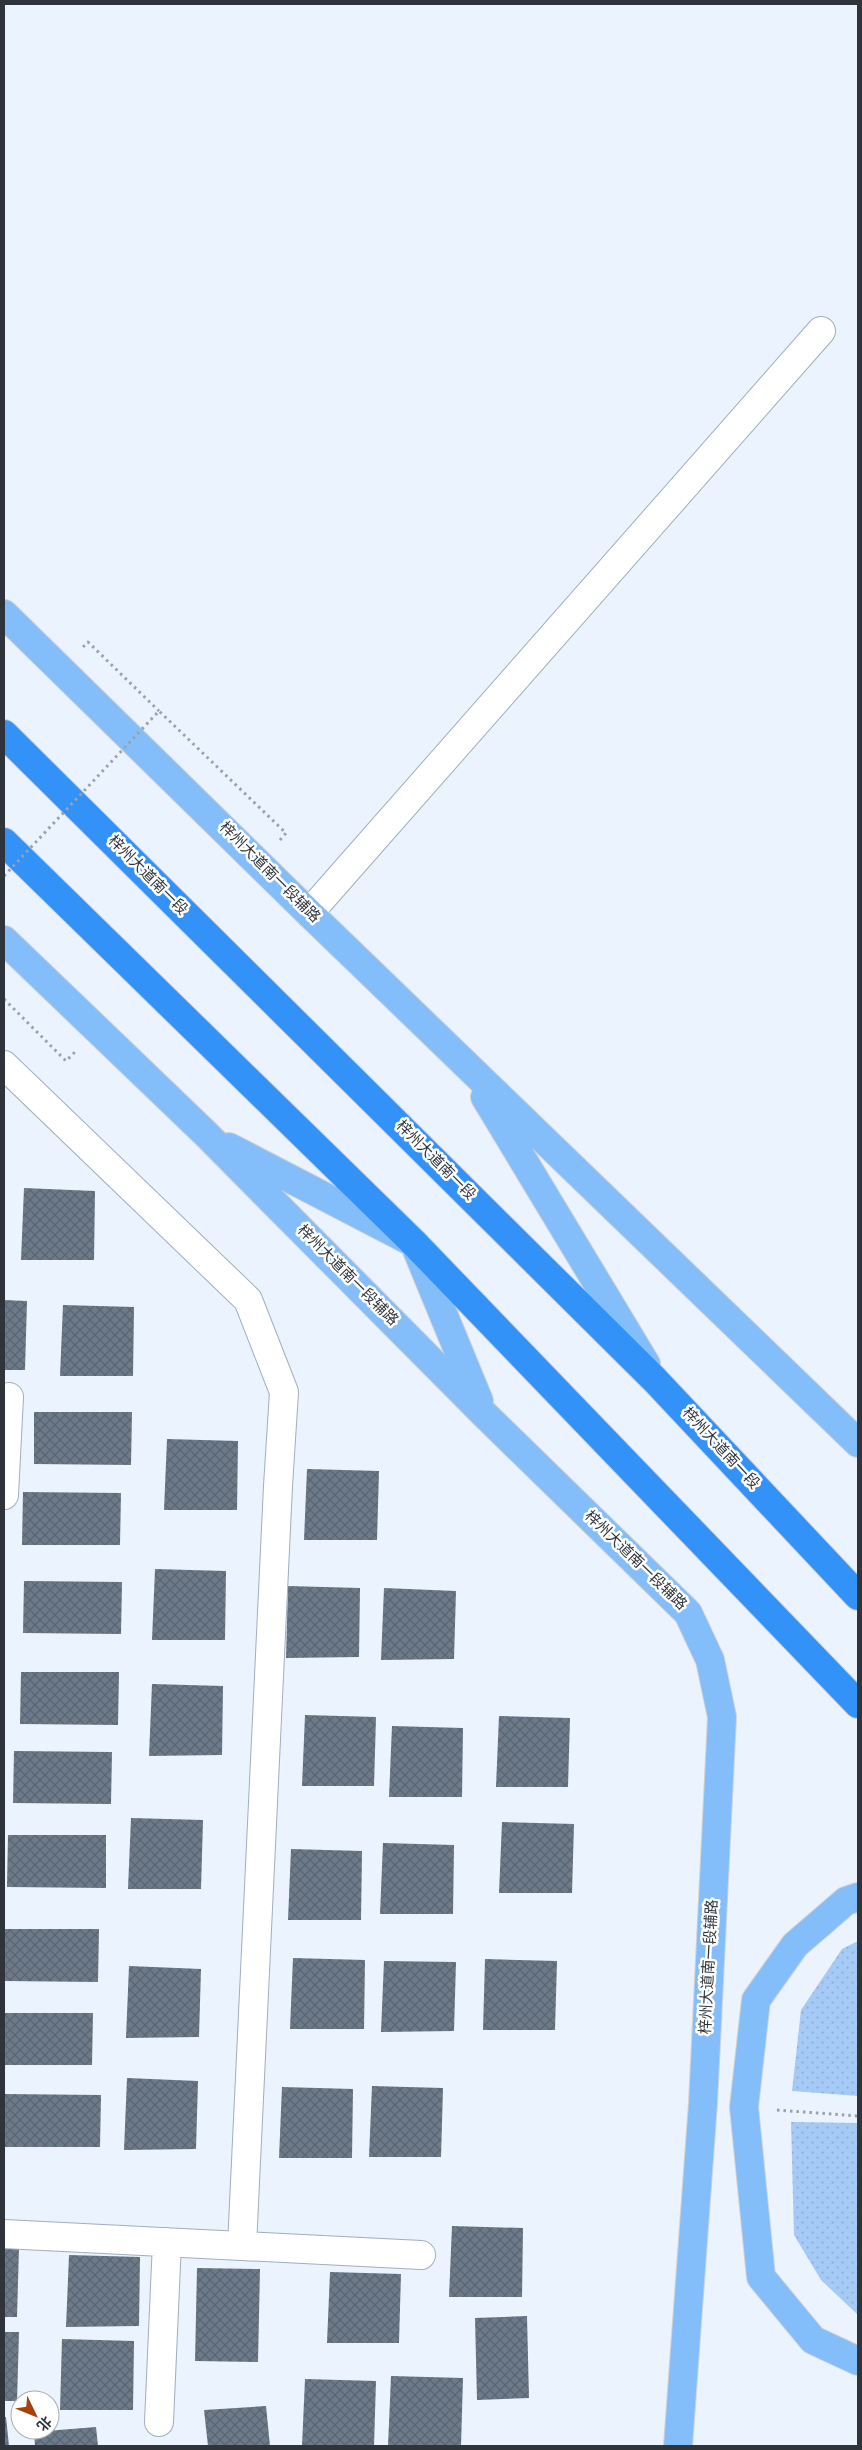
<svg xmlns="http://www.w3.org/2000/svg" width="862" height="2450" font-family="Overpass,'Noto Sans SC',sans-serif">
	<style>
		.grass { fill: url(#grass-dots) }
		.building { fill: url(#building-cross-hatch) }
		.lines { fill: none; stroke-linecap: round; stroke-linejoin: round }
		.minor-casing { stroke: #a0aebf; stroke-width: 30 }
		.major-casing { stroke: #d1d2d4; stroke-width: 30 }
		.highway-casing { stroke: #d1d2d4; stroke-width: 30 }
		.path { stroke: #9aa1aa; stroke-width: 3; stroke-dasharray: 2.5 4; stroke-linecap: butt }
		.minor { stroke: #fff; stroke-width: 28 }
		.major { stroke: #84befa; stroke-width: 28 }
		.highway { stroke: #3292f7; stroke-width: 28 }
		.path-bridge { stroke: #9aa1aa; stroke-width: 3; stroke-dasharray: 2.5 4; stroke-linecap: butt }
		.labels { text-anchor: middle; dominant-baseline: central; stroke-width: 5; stroke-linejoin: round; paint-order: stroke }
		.street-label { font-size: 15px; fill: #2f343b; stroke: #fff }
	</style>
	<defs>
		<pattern id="grass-dots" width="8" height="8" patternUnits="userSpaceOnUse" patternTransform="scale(1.25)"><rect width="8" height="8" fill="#a6caf6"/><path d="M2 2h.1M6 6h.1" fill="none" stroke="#8faed4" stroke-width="1.8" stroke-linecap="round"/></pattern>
		<pattern id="building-cross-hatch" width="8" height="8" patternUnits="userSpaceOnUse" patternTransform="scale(1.25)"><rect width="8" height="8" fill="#6d7a8a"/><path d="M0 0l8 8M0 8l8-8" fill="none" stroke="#5a6572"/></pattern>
	</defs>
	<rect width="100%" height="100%" fill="#ebf3fe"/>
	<path class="grass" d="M858 1941V2096L792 2091 801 2010 842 1949Z
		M791 2122 858 2123V2315L821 2280 794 2235Z"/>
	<path class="building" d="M24 1188 95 1191 94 1260H21Z
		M4 1300 27 1301 25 1370H4Z
		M63 1305 134 1307 133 1376H60Z
		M34 1412H132L131 1465 34 1464Z
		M167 1439 238 1441 237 1510H164Z
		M307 1469 379 1471 377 1540H304Z
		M23 1492 121 1493 120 1545H22Z
		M155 1569 226 1571 225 1640H152Z
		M24 1581 122 1582 121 1634 23 1633Z
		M288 1586 360 1588 359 1657 286 1658Z
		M384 1588 456 1591 454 1659 381 1660Z
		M21 1672H119L118 1725 20 1724Z
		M152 1684 223 1686 222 1755 149 1756Z
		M305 1715 376 1717 374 1786H302Z
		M499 1716 570 1718 568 1787H496Z
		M392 1726 463 1728 462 1797H389Z
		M14 1751 112 1752 111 1804 13 1803Z
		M131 1818 203 1820 201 1889H128Z
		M502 1822 574 1824 572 1893H499Z
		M8 1835H106V1888L7 1887Z
		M383 1843 454 1845 453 1914H380Z
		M291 1849 362 1851 361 1920H288Z
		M4 1929H99L98 1982 4 1981Z
		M293 1958 365 1960 364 2029H290Z
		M485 1959 557 1961 555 2030H483Z
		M384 1961 456 1962 454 2031 381 2032Z
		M129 1966 201 1969 199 2037 126 2038Z
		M4 2013H93L92 2065H4Z
		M127 2078 198 2081 196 2149 124 2150Z
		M372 2086 443 2088 441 2157H369Z
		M282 2087 353 2089 352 2158H279Z
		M4 2094 101 2095 100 2147H4Z
		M452 2226 523 2228 522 2297H449Z
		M4 2248H19L17 2317H4Z
		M69 2255 140 2257 139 2326 66 2327Z
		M197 2268 260 2269 258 2362 195 2361Z
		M330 2272 401 2274 399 2343H327Z
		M527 2316 529 2398 477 2400 475 2318Z
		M4 2332H19L17 2401H4Z
		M62 2339 134 2341 133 2410H60Z
		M391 2376 463 2378 461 2446H388Z
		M305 2379 376 2381 374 2446H302Z
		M266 2406 270 2446H208L204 2410Z
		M4 2417H6L9 2446H4Z
		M96 2427 98 2446H35L34 2432Z"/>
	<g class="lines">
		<g class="minor-casing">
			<path id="minor" d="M309 913 821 331
				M4 1065 248 1300 284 1392 278 1486 242 2246
				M4 1495 9 1397
				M4 2234 421 2255
				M159 2422 167 2242"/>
		</g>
		<g class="major-casing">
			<path id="major" d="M4 614 309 913 858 1443
				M4 940 206 1134 484 1414 688 1613 710 1660 722 1717 703 2103 678 2446
				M485 1097 646 1364
				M229 1147 414 1243 479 1401
				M858 1897 846 1901 795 1945 756 2000 744 2107 761 2277 813 2340 858 2361"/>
		</g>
		<g class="highway-casing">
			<path id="highway" d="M4 734 654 1379 858 1596
				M4 842 414 1243 858 1704"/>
		</g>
		<path class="path" d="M83 647 88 642 159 711
			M280 840 286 833
			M4 999 66 1061 75 1052
			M777 2110 858 2116"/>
		<use href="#minor" class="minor"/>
		<use href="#major" class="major"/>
		<use href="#highway" class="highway"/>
		<path class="path-bridge" d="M4 876 159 711 286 833"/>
	</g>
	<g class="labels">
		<g class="street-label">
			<text transform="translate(269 873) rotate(45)">梓州大道南一段辅路</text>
			<text transform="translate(147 876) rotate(45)">梓州大道南一段</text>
			<text transform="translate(435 1161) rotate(45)">梓州大道南一段</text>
			<text transform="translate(347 1276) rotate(45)">梓州大道南一段辅路</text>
			<text transform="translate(720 1449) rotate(47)">梓州大道南一段</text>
			<text transform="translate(635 1561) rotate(44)">梓州大道南一段辅路</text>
			<text transform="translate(710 1967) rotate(-87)">梓州大道南一段辅路</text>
		</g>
	</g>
	<rect width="862" height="2450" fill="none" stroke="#2f343b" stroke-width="10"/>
	<g transform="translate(35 2415) rotate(133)"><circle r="24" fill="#ffffff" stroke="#acaeb1"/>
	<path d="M0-4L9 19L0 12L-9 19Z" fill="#a5410a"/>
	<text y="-8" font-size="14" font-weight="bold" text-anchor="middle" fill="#2f343b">北</text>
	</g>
</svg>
